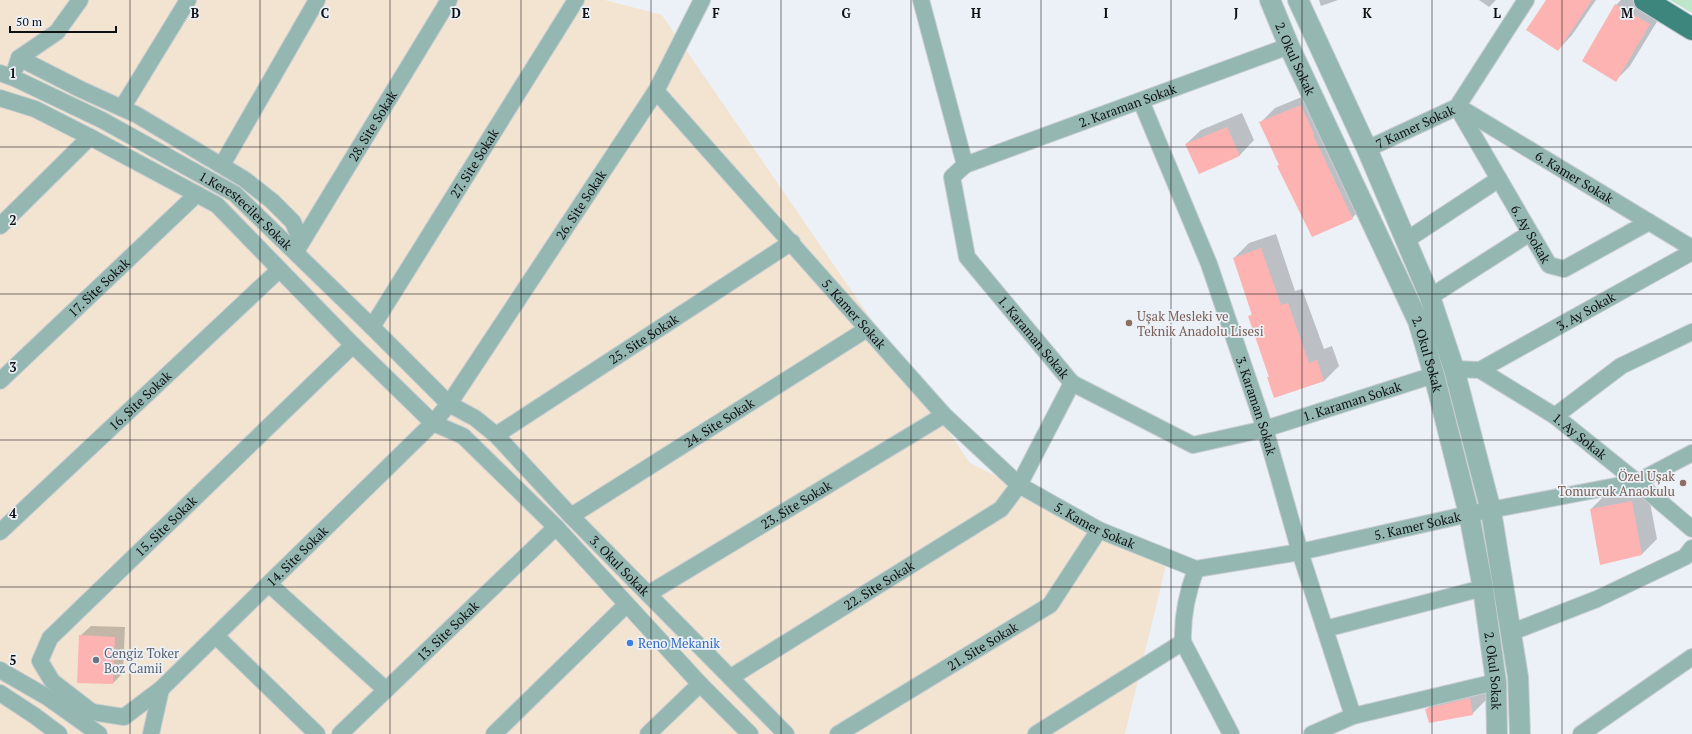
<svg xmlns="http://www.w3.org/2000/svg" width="1692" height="734" font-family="'PT Serif',serif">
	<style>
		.industrial { fill: #f3e4d1 }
		.green { fill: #bee7ca }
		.shadow { fill: #0003 }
		.building { fill: #fdb3b1 }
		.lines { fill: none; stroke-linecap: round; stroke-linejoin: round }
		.minor-casing { stroke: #c8cdd2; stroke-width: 18 }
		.tertiary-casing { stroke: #c8cdd2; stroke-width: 22 }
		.primary-casing { stroke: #c8cdd2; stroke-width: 24 }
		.minor { stroke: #94b7b2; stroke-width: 16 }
		.tertiary { stroke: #94b7b2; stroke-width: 20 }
		.primary { stroke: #3d867e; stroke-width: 22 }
		.grid { fill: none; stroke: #0e1012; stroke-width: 1; stroke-opacity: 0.55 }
		.education-dot { fill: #8d6e63; stroke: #ecf1f7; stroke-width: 1.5 }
		.shop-dot { fill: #3f7fe0; stroke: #ecf1f7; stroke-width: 1.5 }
		.worship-dot { fill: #6b7280; stroke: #ecf1f7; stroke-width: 1.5 }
		.labels { text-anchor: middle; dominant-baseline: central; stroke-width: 3.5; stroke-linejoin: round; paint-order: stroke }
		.street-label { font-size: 13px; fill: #0e1012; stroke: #ecf1f7 }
		.education-label { font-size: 13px; fill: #785e54; stroke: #ecf1f7; text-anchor: start }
		.shop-label { font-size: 13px; fill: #366cbe; stroke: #ecf1f7; text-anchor: start }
		.worship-label { font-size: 13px; fill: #5b616d; stroke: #ecf1f7; text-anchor: start }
		.grid-label { font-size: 13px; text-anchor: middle; font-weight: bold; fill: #0e1012; stroke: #ecf1f7; stroke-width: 3.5; stroke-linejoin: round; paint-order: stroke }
	</style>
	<rect width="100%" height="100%" fill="#ecf1f7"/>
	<path class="industrial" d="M0 0H605L662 15 970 463 1167 561 1125 734H0Z"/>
	<path class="green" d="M1670 0H1692V13Z"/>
	<path class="shadow" d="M1319 0H1338L1321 6Z
		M1479 0H1496L1489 7Z
		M1547 0H1596L1572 35 1558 50Z
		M1621 0H1647L1664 10 1630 66 1616 80V5Z
		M1316 91 1367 203 1352 218 1278 166 1280 164 1260 123 1275 108Z
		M1242 113 1254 140 1240 155 1200 173 1186 144 1201 130Z
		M1276 234 1295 291 1302 289 1324 349 1332 346 1339 366 1324 381 1275 397 1268 378 1269 376 1249 317 1253 313 1234 258 1249 243Z
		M1647 487 1657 539 1642 554 1601 564 1591 509 1605 495Z
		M91 626 125 627 123 673 113 683 80 636Z
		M1484 684 1487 699 1472 714 1427 709 1441 694Z"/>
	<path class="building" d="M1546 0H1592L1558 51 1526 30Z
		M1615 4 1650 24 1616 82 1582 61Z
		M1301 105 1314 134 1313 135 1353 219 1312 237 1277 166 1279 165 1259 122Z
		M1227 127 1240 156 1199 174 1185 144Z
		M1261 248 1281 305 1288 303 1309 363 1317 360 1324 381 1274 398 1267 377H1269L1248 316 1252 315 1233 258Z
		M1632 501 1642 555 1600 565 1590 509Z
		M79 635 115 637 113 684 77 683Z
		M1470 698 1473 715 1429 723 1425 709Z"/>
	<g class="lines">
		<g class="minor-casing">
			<g id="minor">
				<path id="s1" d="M921 0 965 165 952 177 967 257 1072 383 1193 445 1265 429 1434 375"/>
				<path d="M19 58 80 89 137 115 244 179 272 201 293 222 301 242"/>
				<path d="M16 67 19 58 57 32 80 0"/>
				<path id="s2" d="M0 73 14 78 102 120 235 194 372 327 449 404 475 418 496 435 571 516 786 734"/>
				<path id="s3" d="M656 91 944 415 1019 485 1099 530 1196 569 1300 552 1469 514 1637 482 1692 453"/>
				<path d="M0 98 35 109 90 137 217 205 353 345 433 423 463 436 556 527 700 684 750 734"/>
				<path id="s4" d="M1141 101 1209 264 1265 429 1300 552 1353 716"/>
				<path id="s5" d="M1457 107 1549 265 1564 269 1649 222"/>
				<path id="s6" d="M1459 107 1692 248"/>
				<path d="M122 108 188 0"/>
				<path id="s7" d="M1367 149 1457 107 1526 0"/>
				<path d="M222 165 317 0"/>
				<path id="s8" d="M965 165 1289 46"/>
				<path d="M0 226 90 137"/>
				<path d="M1405 241 1499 179"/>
				<path id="s9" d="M298 248 449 0"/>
				<path d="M1430 297 1530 233"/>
				<path id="s10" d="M372 327 576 0"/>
				<path id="s11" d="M1454 369 1480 370 1555 416 1637 482 1692 529"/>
				<path id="s12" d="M1480 370 1692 252"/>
				<path id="s13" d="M0 381 197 194"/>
				<path d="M1555 416 1621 366 1692 332"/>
				<path id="s14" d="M496 435 792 242"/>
				<path id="s15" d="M571 516 867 329"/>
				<path id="s16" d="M0 532 279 270"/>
				<path d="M1196 569C1187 593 1182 616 1183 642L1231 734"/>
				<path d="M269 584 386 690"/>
				<path id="s17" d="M648 594 944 415"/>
				<path d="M1325 629 1483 588"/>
				<path d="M1512 632 1597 599 1685 557 1692 548"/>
				<path d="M216 636 317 734"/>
				<path d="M0 670 47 697 99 734"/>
				<path id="s18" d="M731 677 1001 509 1019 485 1072 383"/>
				<path d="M0 693 35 716 59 734"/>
				<path id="s19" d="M92 712 124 717 161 689 433 423 449 404 656 91 702 0"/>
				<path id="s20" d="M92 712 52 681 40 661 50 638 353 345"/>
				<path d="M151 734 161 689"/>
				<path id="s21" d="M340 734 556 527"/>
				<path d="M494 734 626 605"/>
				<path d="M648 734 700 684"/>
				<path id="s22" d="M838 734 1050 605 1099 530"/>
				<path d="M1036 734 1183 642"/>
				<path d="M1312 734 1353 716 1496 682"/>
				<path d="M1581 734 1692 657"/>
			</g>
		</g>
		<g class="tertiary-casing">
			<g id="tertiary">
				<path id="s23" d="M1270 0 1289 46 1418 321 1434 375 1469 514 1483 588 1496 682 1497 734"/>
				<path d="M1298 0 1367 149 1430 297 1454 369 1491 511 1518 677 1520 734"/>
			</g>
		</g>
		<g class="primary-casing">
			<path id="primary" d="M1645 0 1692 29"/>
		</g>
		<use href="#minor" class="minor"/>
		<use href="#tertiary" class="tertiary"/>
		<use href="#primary" class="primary"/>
	</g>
	<path class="grid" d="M130 0V734M260 0V734M390 0V734M521 0V734M651 0V734M781 0V734M911 0V734M1041 0V734M1171 0V734M1302 0V734M1432 0V734M1562 0V734M0 147H1692M0 294H1692M0 440H1692M0 587H1692"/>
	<g class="education-dot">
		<circle cx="1129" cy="323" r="4"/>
		<circle cx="1683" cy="483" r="4"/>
	</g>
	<circle class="shop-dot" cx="630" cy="643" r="4"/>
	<circle class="worship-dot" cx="96" cy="660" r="4"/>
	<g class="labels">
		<g class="street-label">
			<text stroke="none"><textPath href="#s23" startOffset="64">2. Okul Sokak</textPath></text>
			<text stroke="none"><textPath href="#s8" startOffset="173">2. Karaman Sokak</textPath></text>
			<text stroke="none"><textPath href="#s9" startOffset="143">28. Site Sokak</textPath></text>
			<text stroke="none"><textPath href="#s7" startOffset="53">7 Kamer Sokak</textPath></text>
			<text stroke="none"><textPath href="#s10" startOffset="193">27. Site Sokak</textPath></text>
			<text stroke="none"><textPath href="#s6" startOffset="135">6. Kamer Sokak</textPath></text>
			<text stroke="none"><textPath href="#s19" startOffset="723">26. Site Sokak</textPath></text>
			<text stroke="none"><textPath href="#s2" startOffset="283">1.Keresteciler Sokak</textPath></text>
			<text stroke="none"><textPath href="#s5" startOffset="147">6. Ay Sokak</textPath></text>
			<text stroke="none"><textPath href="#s13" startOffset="136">17. Site Sokak</textPath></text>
			<text stroke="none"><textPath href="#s12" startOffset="121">3. Ay Sokak</textPath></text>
			<text stroke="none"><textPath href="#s3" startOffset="298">5. Kamer Sokak</textPath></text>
			<text stroke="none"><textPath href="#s1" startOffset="374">1. Karaman Sokak</textPath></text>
			<text stroke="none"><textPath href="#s14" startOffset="176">25. Site Sokak</textPath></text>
			<text stroke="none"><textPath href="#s23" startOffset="388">2. Okul Sokak</textPath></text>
			<text stroke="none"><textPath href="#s16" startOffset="192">16. Site Sokak</textPath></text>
			<text stroke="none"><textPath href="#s1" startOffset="735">1. Karaman Sokak</textPath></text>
			<text stroke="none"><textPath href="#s4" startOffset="326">3. Karaman Sokak</textPath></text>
			<text stroke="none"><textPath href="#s15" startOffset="175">24. Site Sokak</textPath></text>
			<text stroke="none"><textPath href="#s11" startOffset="146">1. Ay Sokak</textPath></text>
			<text stroke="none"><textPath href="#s17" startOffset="173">23. Site Sokak</textPath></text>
			<text stroke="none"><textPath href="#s3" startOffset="622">5. Kamer Sokak</textPath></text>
			<text stroke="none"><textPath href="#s20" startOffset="260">15. Site Sokak</textPath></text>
			<text stroke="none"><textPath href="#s3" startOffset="958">5. Kamer Sokak</textPath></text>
			<text stroke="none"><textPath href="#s19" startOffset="269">14. Site Sokak</textPath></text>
			<text stroke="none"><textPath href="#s2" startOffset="801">3. Okul Sokak</textPath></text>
			<text stroke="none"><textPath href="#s18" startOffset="174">22. Site Sokak</textPath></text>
			<text stroke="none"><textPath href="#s21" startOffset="149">13. Site Sokak</textPath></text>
			<text stroke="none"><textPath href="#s22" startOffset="169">21. Site Sokak</textPath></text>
			<text stroke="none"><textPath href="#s23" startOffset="712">2. Okul Sokak</textPath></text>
		</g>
		<g class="education-label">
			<text x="1137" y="316">Uşak Mesleki ve<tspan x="1137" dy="15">Teknik Anadolu Lisesi</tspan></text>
			<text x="1675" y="476" text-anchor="end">Özel Uşak<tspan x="1675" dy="15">Tomurcuk Anaokulu</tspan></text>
		</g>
		<g class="shop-label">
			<text x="638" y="643">Reno Mekanik</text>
		</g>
		<g class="worship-label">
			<text x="104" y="653">Cengiz Toker<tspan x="104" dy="15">Boz Camii</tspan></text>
		</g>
	</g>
	<g class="grid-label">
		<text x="195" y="18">B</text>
		<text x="325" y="18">C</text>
		<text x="456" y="18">D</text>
		<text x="586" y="18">E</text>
		<text x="716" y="18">F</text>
		<text x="846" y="18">G</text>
		<text x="976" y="18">H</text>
		<text x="1106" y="18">I</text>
		<text x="1236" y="18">J</text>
		<text x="1367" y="18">K</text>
		<text x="1497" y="18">L</text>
		<text x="1627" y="18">M</text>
		<text x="13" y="78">1</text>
		<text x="13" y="225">2</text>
		<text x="13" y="372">3</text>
		<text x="13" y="518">4</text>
		<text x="13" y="665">5</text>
	</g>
	<path d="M10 26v6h106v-6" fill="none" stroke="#0e1012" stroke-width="2"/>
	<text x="16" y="26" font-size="12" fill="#0e1012" stroke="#ecf1f7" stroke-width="3" paint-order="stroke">50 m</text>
</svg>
